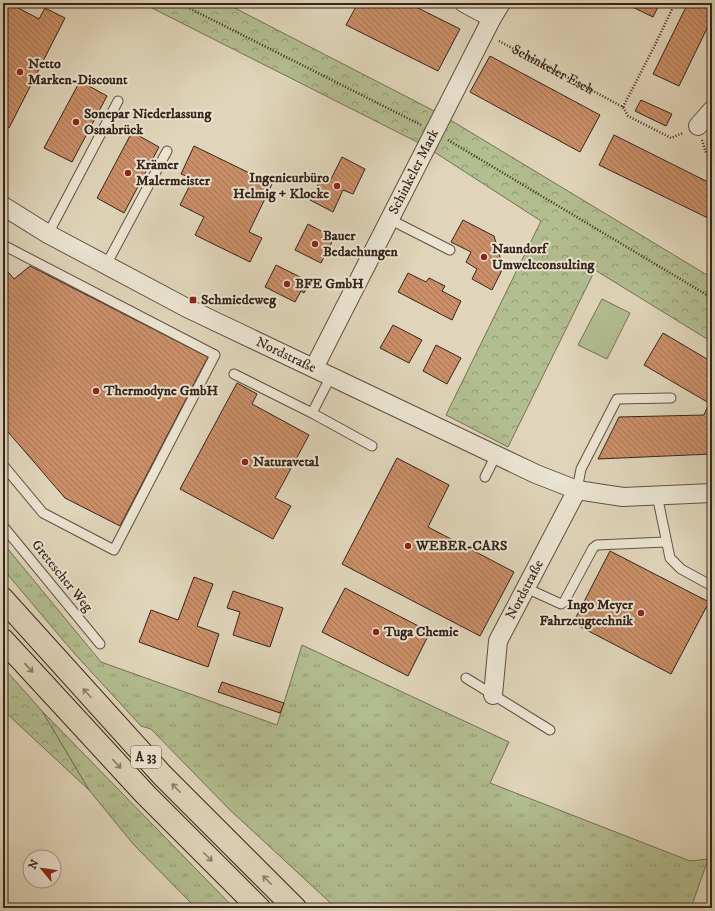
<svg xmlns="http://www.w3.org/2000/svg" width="715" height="911" font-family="'IM FELL DW Pica',serif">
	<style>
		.grass { fill: url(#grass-tufts); stroke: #747156 }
		.forest { fill: url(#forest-crowns); stroke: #747156 }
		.garden { fill: #b2bd90; stroke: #747156 }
		.building { fill: url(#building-back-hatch); stroke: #36251c }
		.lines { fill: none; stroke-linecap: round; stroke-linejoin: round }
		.service-casing { stroke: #605144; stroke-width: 11 }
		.minor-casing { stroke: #605144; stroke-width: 20 }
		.motorway-casing { stroke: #36251c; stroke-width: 24 }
		.path { stroke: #36251c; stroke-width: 2.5; stroke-dasharray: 1 2; stroke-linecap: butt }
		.service { stroke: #ebe4d2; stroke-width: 9 }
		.minor { stroke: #ebe4d2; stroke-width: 18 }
		.motorway { stroke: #e0d5ba; stroke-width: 22 }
		.oneway { stroke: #8b7d6b }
		.poi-dot { fill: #8f2418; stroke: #ebe4d2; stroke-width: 1.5 }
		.labels { text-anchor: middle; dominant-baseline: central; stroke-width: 4; stroke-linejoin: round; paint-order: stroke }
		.shield { fill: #ebe4d2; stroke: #6c5e53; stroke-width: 1 }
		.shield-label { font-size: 13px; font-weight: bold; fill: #36251c }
		.poi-label { font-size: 14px; font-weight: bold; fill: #36251c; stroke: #ebe4d2; text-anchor: start }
		.street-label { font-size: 14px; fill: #36251c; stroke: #ebe4d2 }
	</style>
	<defs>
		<pattern id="grass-tufts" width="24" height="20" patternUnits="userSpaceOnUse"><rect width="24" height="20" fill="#b2bd90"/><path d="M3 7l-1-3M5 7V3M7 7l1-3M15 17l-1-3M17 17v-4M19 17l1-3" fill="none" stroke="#929975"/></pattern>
		<pattern id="forest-crowns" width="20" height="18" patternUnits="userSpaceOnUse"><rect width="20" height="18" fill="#b2bd90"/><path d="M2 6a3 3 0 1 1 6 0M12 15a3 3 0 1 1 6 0" fill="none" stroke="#929975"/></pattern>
		<pattern id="building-back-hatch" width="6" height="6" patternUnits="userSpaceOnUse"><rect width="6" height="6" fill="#ca8f69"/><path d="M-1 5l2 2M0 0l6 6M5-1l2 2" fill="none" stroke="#a57556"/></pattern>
	</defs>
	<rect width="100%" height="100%" fill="#e0d5ba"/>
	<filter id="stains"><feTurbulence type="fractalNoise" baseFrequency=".005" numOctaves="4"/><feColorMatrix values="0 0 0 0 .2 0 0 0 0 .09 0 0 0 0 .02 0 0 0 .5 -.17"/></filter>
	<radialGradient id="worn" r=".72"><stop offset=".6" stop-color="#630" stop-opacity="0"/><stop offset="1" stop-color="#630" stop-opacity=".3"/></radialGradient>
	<path class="grass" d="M3 543 101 662 277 725 302 645 509 742 490 783 690 861 708 859 691 908H336L230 810 151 729 141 726 74 653 3 569Z
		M42 711 234 908H196L134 845 89 790Z"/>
	<path class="forest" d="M142 3H225L442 115 712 278V342L595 270 508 447 446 415 541 221 425 146Z
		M3 667 42 711 89 790 3 710Z"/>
	<path class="garden" d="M602 299 630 313 607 359 578 345Z"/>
	<path class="building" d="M3 3H9L39 19 45 8 65 18 9 128 3 125Z
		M316 3H330L327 8Z
		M358 3H408L460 29 438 71 346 25Z
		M624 3H660L653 17Z
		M688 3H700L712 9V18L679 86 653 74Z
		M490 56 600 115 580 152 470 92Z
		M80 81 107 96 72 162 44 148Z
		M641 100 672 114 666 126 635 111Z
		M132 132 159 147 124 213 97 198Z
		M614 135 712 184V220L599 165Z
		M194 146 272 184 249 232 262 238 250 262 195 235 204 217 180 205 193 179 181 174Z
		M342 157 365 169 353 194 343 190 333 212 310 200 321 179 329 183Z
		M463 220 494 236 503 268 492 290 472 279 477 269 466 262 471 252 451 242Z
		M308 224 334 238 321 263 295 250Z
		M276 265 310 282 304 293 301 291 295 302 265 287Z
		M3 266 14 279 30 266 208 357 120 526 65 498 3 426Z
		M408 273 426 282 429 278 445 286 442 291 461 301 452 320 398 292Z
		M393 325 422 340 409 363 380 348Z
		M663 333 712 362V454L598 459 619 417 704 415 709 403 644 365Z
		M436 345 461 358 447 384 423 371Z
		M237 383 257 394 252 404 309 435 275 498 291 506 273 539 180 489Z
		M397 458 449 485 428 527 514 572 480 636 342 564Z
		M610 551 709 602 671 674 573 623Z
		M194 577 213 584 197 626 219 634 208 667 139 642 151 610 178 620Z
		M345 588 430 632 408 676 322 632Z
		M233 591 283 608 270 647 233 635 240 612 227 608Z
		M222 682 284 703 280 713 218 692Z"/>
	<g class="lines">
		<g class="service-casing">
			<path id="service" d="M389 219 450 250
				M48 234 118 101
				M3 245 215 355 114 550 43 513 3 465
				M106 265 167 151
				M234 374 312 413 331 376
				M312 413 372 446
				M485 477 496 455
				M577 490 581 469 617 399 671 398
				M657 495 670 558 681 569 712 586
				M3 526 100 644
				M526 588 561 604 564 602 593 548 597 545 665 542
				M466 678 550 730"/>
		</g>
		<g class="minor-casing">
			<g id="minor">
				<path d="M464 3 492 18 501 3"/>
				<path d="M698 126 712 110"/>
				<path id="s2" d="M3 206 48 234 187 308 536 474 577 490 623 497 712 493"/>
				<path id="s3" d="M314 368 492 18"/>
				<path id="s4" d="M493 695 498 641 577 490"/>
			</g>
		</g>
		<g class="motorway-casing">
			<path id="motorway" d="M3 599 162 775 295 908
				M3 640 145 794 259 908"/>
		</g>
		<g class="path">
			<path d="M179 3 421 125"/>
			<path id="s1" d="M499 41 623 107 628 116 671 138 683 133"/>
			<path d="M623 107 653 49 675 3"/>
			<path d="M448 140 712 298"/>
			<path d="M702 140 706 153 712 155"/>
		</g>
		<use href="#service" class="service"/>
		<use href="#minor" class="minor"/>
		<use href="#motorway" class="motorway"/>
	</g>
	<defs><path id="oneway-shaft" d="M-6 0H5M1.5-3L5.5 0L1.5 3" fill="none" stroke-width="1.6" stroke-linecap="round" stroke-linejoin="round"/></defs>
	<g class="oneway">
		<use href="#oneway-shaft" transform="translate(29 668) rotate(47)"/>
		<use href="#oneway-shaft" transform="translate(87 693) rotate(-132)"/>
		<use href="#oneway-shaft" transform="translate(117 764) rotate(47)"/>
		<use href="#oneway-shaft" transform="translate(176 788) rotate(-135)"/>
		<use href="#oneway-shaft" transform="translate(208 857) rotate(45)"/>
		<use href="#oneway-shaft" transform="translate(267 880) rotate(-135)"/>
	</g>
	<g class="poi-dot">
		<circle cx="20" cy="72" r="4"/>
		<circle cx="76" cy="122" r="4"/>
		<circle cx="128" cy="173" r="4"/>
		<circle cx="337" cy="186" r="4"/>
		<circle cx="315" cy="244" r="4"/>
		<circle cx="484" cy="257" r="4"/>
		<circle cx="287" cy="284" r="4"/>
		<rect x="189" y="296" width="8" height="8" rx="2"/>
		<circle cx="96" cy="391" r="4"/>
		<circle cx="245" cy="462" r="4"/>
		<circle cx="408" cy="546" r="4"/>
		<circle cx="641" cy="613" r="4"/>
		<circle cx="376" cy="632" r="4"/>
	</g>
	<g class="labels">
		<rect class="shield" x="131" y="746" width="30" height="22" rx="3"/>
		<g class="shield-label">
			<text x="146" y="757">A 33</text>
		</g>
		<g class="poi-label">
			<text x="28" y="64">Netto<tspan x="28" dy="16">Marken-Discount</tspan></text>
			<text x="84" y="114">Sonepar Niederlassung<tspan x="84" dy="16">Osnabrück</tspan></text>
			<text x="136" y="165">Krämer<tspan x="136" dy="16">Malermeister</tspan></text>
			<text x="329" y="178" text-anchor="end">Ingenieurbüro<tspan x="329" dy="16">Helmig + Klocke</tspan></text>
			<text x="323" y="236">Bauer<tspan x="323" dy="16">Bedachungen</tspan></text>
			<text x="492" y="249">Naundorf<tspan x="492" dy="16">Umweltconsulting</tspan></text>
			<text x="295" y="284">BFE GmbH</text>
			<text x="201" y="300">Schmiedeweg</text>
			<text x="104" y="391">Thermodyne GmbH</text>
			<text x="253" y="462">Naturavetal</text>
			<text x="416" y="546">WEBER-CARS</text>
			<text x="633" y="605" text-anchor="end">Ingo Meyer<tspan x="633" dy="16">Fahrzeugtechnik</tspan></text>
			<text x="384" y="632">Tuga Chemie</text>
		</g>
		<g class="street-label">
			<text stroke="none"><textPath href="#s1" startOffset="61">Schinkeler Esch</textPath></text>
			<text stroke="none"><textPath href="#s3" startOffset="220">Schinkeler Mark</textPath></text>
			<text stroke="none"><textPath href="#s2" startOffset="320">Nordstraße</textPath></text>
			<text transform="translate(62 576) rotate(51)">Gretescher Weg</text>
			<text stroke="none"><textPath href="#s4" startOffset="112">Nordstraße</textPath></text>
		</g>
	</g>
	<rect width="715" height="911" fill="none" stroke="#e0d5ba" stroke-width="16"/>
	<rect x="4" y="4" width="707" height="903" fill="none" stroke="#36251c" stroke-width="2"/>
	<rect x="8" y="8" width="699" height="895" fill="none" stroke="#36251c"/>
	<g transform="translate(42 869) rotate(299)"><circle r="19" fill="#ebe4d2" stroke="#a39889"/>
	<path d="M0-3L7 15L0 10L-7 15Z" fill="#8f2418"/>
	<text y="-6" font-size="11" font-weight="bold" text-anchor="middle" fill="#36251c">N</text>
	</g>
	<rect width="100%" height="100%" filter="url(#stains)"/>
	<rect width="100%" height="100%" fill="url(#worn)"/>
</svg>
